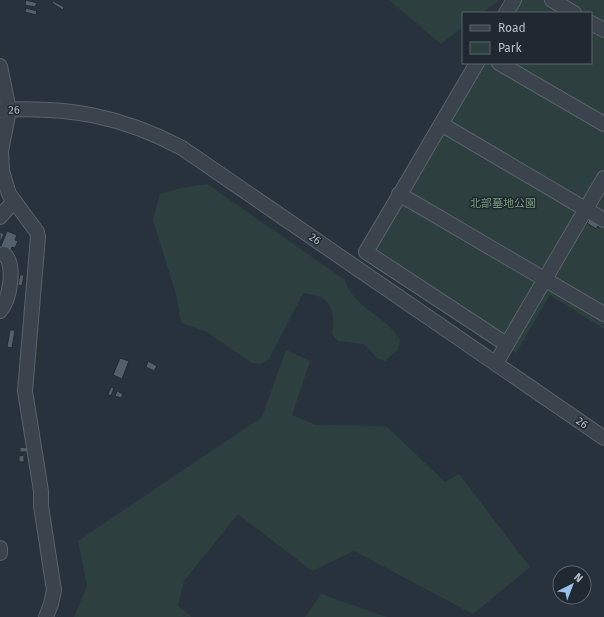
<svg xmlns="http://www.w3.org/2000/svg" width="604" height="617" font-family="'Fira Sans','Noto Sans JP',sans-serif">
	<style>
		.green { fill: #2d403f }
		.building { fill: #535f69; stroke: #222b33 }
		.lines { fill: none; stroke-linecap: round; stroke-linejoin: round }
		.minor-casing { stroke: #59626a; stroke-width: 16 }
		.minor { stroke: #3b444c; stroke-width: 14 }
		.labels { text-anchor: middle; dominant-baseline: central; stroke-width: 3; stroke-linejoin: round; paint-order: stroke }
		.street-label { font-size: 11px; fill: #b7bfc7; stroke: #202931 }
		.park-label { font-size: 11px; fill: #789a7d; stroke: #202931 }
	</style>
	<rect width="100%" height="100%" fill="#28323c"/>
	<path class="green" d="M389 0H500L482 13H463V27L441 44Z
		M508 0H604V329L550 295 516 353 357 250 470 63H591V13H501Z
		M207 184 345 280C353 308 387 316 400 340L398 349 385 361 377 358 364 344 338 341 332 334C334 321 335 306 322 298 317 295 309 294 303 293L269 359 261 364 252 363 207 332 181 323 176 294 153 220 160 194 181 188Z
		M286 350 310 361 292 415 316 425 386 426 445 482 459 474 530 567 473 614 354 551 312 571 238 514 184 581 178 606 192 617H74L87 586 78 541 262 417Z
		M321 594 387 617H305Z"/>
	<path class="building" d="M26 0 37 3 35 7 25 5Z
		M53 1 64 7 63 10 52 3Z
		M26 8 37 11 36 15 25 12Z
		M592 216 601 221 596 229 587 223Z
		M7 231 17 235 15 240 18 241 15 248 12 247 11 250 1 246Z
		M0 232 4 234 0 243Z
		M20 275H24L22 286 18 285Z
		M10 330H15L12 348 7 347Z
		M120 358 129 361 122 379 113 375Z
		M148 361 157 366 154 371 146 367Z
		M111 387 114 388 111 396 108 394Z
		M117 391 123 394 121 398 115 396Z
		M20 447 28 448V452H20Z
		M24 455V462H19V456Z"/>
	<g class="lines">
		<g class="minor-casing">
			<path id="minor" d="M552 0 574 13
				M506 13 514 0
				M591 23 604 30
				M477 63 366 252 506 344
				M499 63 604 124
				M0 66 9 110 1 151 2 171 9 194 37 232 38 237 25 391 41 491V506L54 590 51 604 46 617
				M0 110C67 106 122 116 182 148L604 438
				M441 124 604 220
				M399 194 604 314
				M0 217 14 201
				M0 311C10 300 16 264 4 254
				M496 363 604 178
				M0 548V553"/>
		</g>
		<use href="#minor" class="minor"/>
	</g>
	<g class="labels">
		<g class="street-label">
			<text transform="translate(14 110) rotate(-2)">26</text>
			<text transform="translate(315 239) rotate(34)">26</text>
			<text transform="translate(582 423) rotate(35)">26</text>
		</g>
		<g class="park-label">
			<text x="503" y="203">北部墓地公園</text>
		</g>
	</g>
	<rect x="462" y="12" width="130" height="52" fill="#202931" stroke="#5c656d"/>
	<rect x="470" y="25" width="20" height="6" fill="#3b444c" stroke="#5c656d"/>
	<text x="498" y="32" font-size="12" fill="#b7bfc7">Road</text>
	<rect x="470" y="42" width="20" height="12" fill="#2d403f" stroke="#5c656d"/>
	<text x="498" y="52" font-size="12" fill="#b7bfc7">Park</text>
	<g transform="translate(572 585) rotate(42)"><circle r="19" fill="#202931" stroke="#5c656d"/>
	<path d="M0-3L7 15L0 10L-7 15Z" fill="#98c0eb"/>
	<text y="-6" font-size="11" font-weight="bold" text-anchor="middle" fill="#b7bfc7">N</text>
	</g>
</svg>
